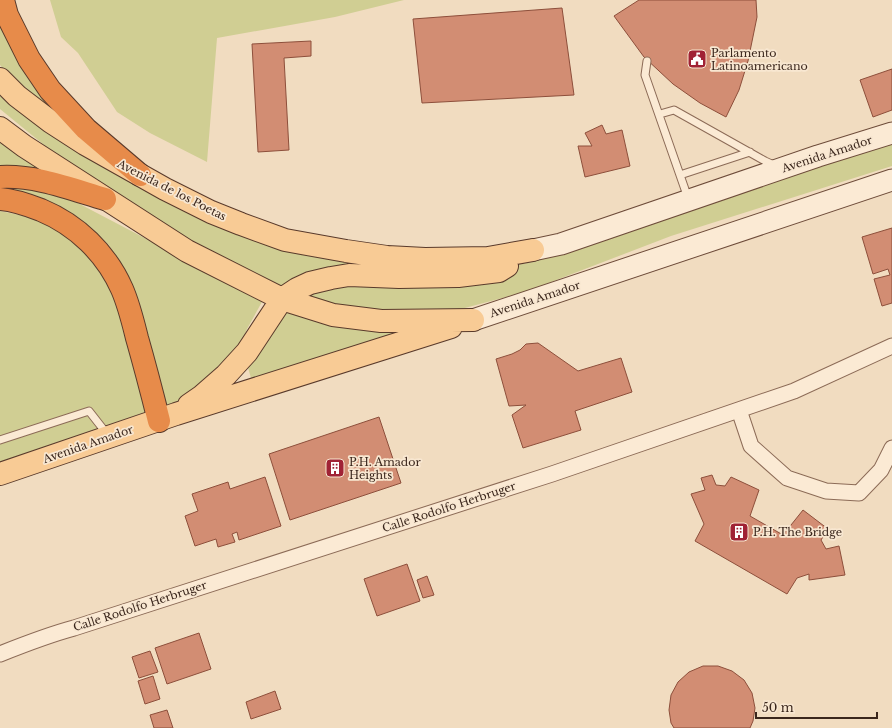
<svg xmlns="http://www.w3.org/2000/svg" width="892" height="728" font-family="'Libre Baskerville',serif">
	<style>
		.green { fill: #d0ce93 }
		.building { fill: #d28d73; stroke: #8d4f3b }
		.lines { fill: none; stroke-linecap: round; stroke-linejoin: round }
		.lane-casing { stroke: #8c6b57; stroke-width: 9 }
		.street-casing { stroke: #8c6b57; stroke-width: 17 }
		.secondary-casing { stroke: #6e4c3a; stroke-width: 23 }
		.primary-casing { stroke: #593a2b; stroke-width: 24 }
		.highway-casing { stroke: #593a2b; stroke-width: 24 }
		.lane { stroke: #fbead4; stroke-width: 7 }
		.street { stroke: #fbead4; stroke-width: 15 }
		.secondary { stroke: #fbead4; stroke-width: 21 }
		.primary { stroke: #f8cb95; stroke-width: 22 }
		.highway { stroke: #e78b4a; stroke-width: 22 }
		.labels { text-anchor: middle; dominant-baseline: central; stroke-width: 3.5; stroke-linejoin: round; paint-order: stroke }
		.poi-label { font-size: 11px; fill: #3a261c; stroke: #f8e7d1; text-anchor: start }
		.street-label { font-size: 11px; fill: #3a261c; stroke: #f8e7d1 }
	</style>
	<rect width="100%" height="100%" fill="#f1dcc0"/>
	<path class="green" d="M50 0H404L335 17 217 38 207 162 150 133 117 112 78 53 61 37Z
		M0 14 63 120 4 70 0 65Z
		M0 85 105 165 355 261 305 276 282 287 190 241 82 176 0 109Z
		M0 137 48 174 0 169Z
		M892 141V166L671 236 525 292 461 309 410 312 351 310 304 299 312 289 471 275 532 262 663 217Z
		M0 183 53 190 263 300 247 329 240 346 182 404 164 410 130 288 109 245 75 215 33 199 0 190Z
		M0 211 29 217 60 230 90 255 117 295 149 411 0 462Z
		M286 308 408 330 264 381 251 378 246 361Z"/>
	<path class="building" d="M639 0H756L757 17 748 61 739 90 726 117 700 103 673 84 644 57 614 16Z
		M562 8 574 95 422 103 413 19Z
		M311 41V56L284 58 289 150 258 152 252 44Z
		M892 69V110L873 117 860 80Z
		M602 125 606 134 622 130 630 166 585 177 578 146H592L585 133Z
		M892 228V303L882 306 874 279 890 275 888 269 873 274 862 237Z
		M538 343 578 371 621 358 632 392 575 411 581 430 523 448 512 415 526 405 509 406 496 359 512 354 520 350 526 344Z
		M379 417 401 483 290 520 269 454Z
		M712 475 716 485 725 486 731 477 759 490 750 516 783 535 803 510 828 529 821 540 826 549 839 546 845 575 809 580V574L797 578 787 594 695 541 704 524 691 494 705 490 701 478Z
		M265 477 281 526 239 540 237 532 232 534 235 542 218 547 216 539 195 546 185 516 198 511 192 494 228 482 230 489Z
		M407 564 420 601 377 616 364 579Z
		M427 576 434 595 423 598 417 580Z
		M199 633 211 669 167 684 155 648Z
		M150 651 158 672 139 678 132 657Z
		M703 666H718L732 671 744 680 752 693 755 708 753 721 750 728H674L671 723 669 710 671 695 678 682 689 672Z
		M153 676 160 699 145 704 138 681Z
		M275 691 281 709 251 719 246 702Z
		M167 710 173 728H154L150 715Z"/>
	<g class="lines">
		<g class="lane-casing">
			<path id="lane" d="M647 61 645 75 688 198
				M660 114 674 110 765 161 776 166
				M680 175 750 152
				M0 440 89 411 107 434"/>
		</g>
		<g class="street-casing">
			<path id="street" d="M739 410 751 446 787 478 826 491 859 493 881 470 892 448
				M0 654C25 644 48 635 74 628L552 474 794 391 892 346"/>
		</g>
		<g class="secondary-casing">
			<path id="secondary" d="M533 250 561 244 818 156 892 133
				M473 320 892 180"/>
		</g>
		<g class="primary-casing">
			<path id="primary" d="M0 79 17 96 51 122 85 144 165 189 211 212 241 224 285 240 346 251 387 257 425 259 488 258 533 250
				M0 128 24 146 187 251 282 299 333 315 381 321 473 320
				M189 405 202 396 226 375 247 352 282 299 297 289 310 283 331 278 349 275 399 277 458 276 499 271 507 266
				M0 474 176 414 451 327"/>
		</g>
		<g class="highway-casing">
			<path id="highway" d="M3 0 7 15 29 59 50 90 86 129 140 175
				M0 177C36 175 71 189 105 199
				M0 199C14 200 28 205 41 210 77 225 106 253 122 289 129 305 133 322 137 338 145 366 152 393 159 421"/>
		</g>
		<use href="#lane" class="lane"/>
		<use href="#street" class="street"/>
		<use href="#secondary" class="secondary"/>
		<use href="#primary" class="primary"/>
		<use href="#highway" class="highway"/>
	</g>
	<defs>
		<g id="civic-square" transform="scale(1)"><rect x="-9" y="-9" width="18" height="18" rx="4" fill="#a02235" stroke="#f8e7d1"/><path d="M-.6-6.5H3V-4.5H.6V-3L4-1V1h2V6H-6V1h2V-1L-.6-3ZM-1.2 2.5V6h2.4V2.5Z" fill="#fff"/></g>
		<g id="building-square" transform="scale(1)"><rect x="-9" y="-9" width="18" height="18" rx="4" fill="#a02235" stroke="#f8e7d1"/><path d="M-4-6H4V6H1V3H-1V6H-4ZM-2.5-4.3h1.7v1.8h-1.7ZM.8-4.3h1.7v1.8H.8ZM-2.5-1h1.7V.8h-1.7ZM.8-1h1.7V.8H.8Z" fill="#fff"/></g>
	</defs>
	<g fill-rule="evenodd">
		<use href="#civic-square" x="697" y="59"/>
		<use href="#building-square" x="335" y="468"/>
		<use href="#building-square" x="739" y="532"/>
	</g>
	<g class="labels">
		<g class="poi-label">
			<text x="711" y="53">Parlamento<tspan x="711" dy="13">Latinoamericano</tspan></text>
			<text x="349" y="462">P.H. Amador<tspan x="349" dy="13">Heights</tspan></text>
			<text x="753" y="532">P.H. The Bridge</text>
		</g>
		<g class="street-label">
			<text transform="translate(827 154) rotate(-18)">Avenida Amador</text>
			<text transform="translate(172 190) rotate(27)">Avenida de los Poetas</text>
			<text transform="translate(535 299) rotate(-18)">Avenida Amador</text>
			<text transform="translate(88 444) rotate(-19)">Avenida Amador</text>
			<text transform="translate(449 507) rotate(-18)">Calle Rodolfo Herbruger</text>
			<text transform="translate(140 606) rotate(-18)">Calle Rodolfo Herbruger</text>
		</g>
	</g>
	<path d="M756 712v6h121v-6" fill="none" stroke="#3a261c" stroke-width="2"/>
	<text x="762" y="712" font-size="12" fill="#3a261c" stroke="#f8e7d1" stroke-width="3" paint-order="stroke">50 m</text>
</svg>
